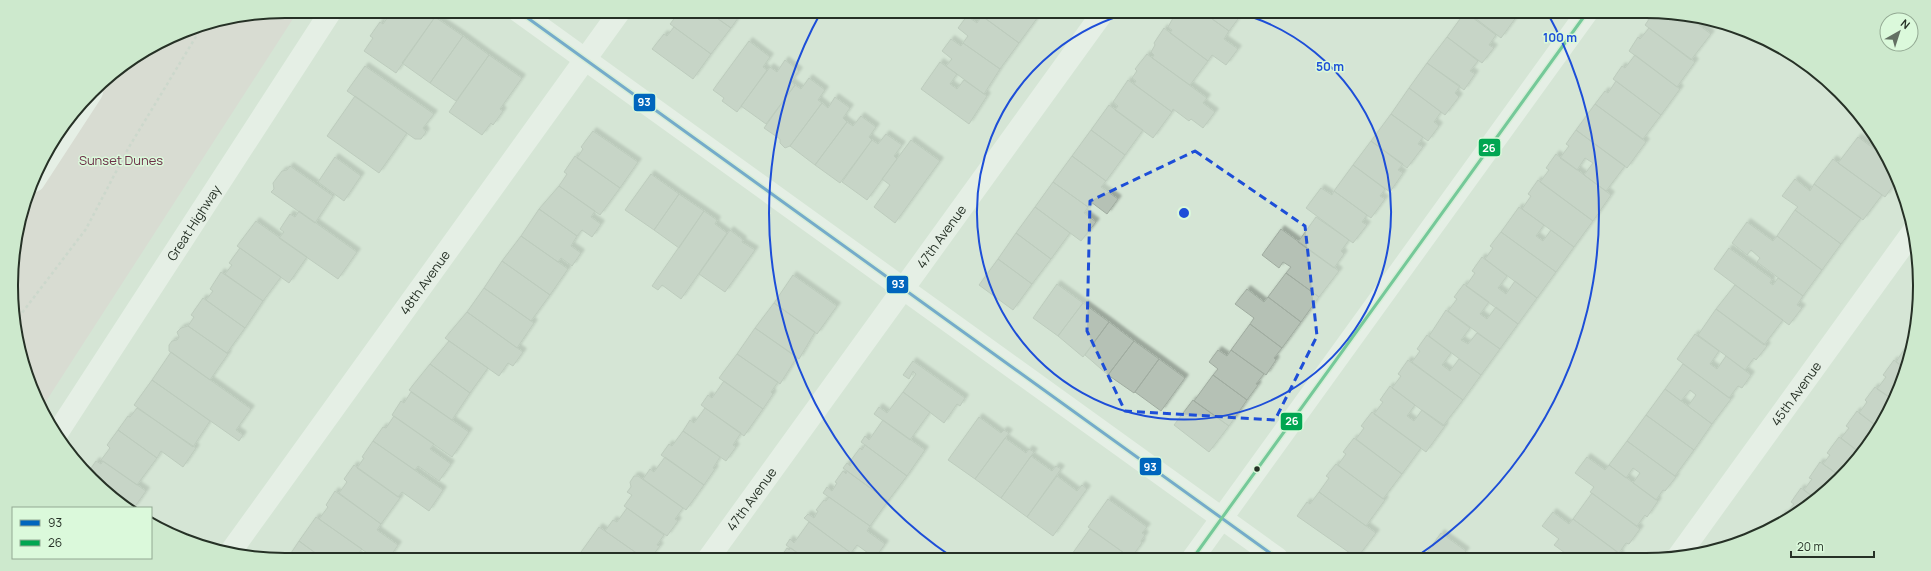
<svg xmlns="http://www.w3.org/2000/svg" width="1931" height="571" font-family="Manrope,sans-serif">
	<style>
		.green { fill: #dcd0ce }
		.building { fill: #b5c1b5; stroke: #a0aca0; filter: url(#shadow) }
		.lines { fill: none; stroke-linecap: round; stroke-linejoin: round }
		.path { stroke: #c1c7c1; stroke-width: 2.5; stroke-dasharray: 3 3; stroke-linecap: butt }
		.pedestrian { stroke: #f9fbf9; stroke-width: 22 }
		.minor { stroke: #f9fbf9; stroke-width: 22 }
		.tertiary { stroke: #f9fbf9; stroke-width: 22 }
		.bus-1-casing { stroke: #dbf9db; stroke-width: 6 }
		.bus-2-casing { stroke: #dbf9db; stroke-width: 6 }
		.bus-1 { stroke: #0065bd; stroke-width: 3 }
		.bus-2 { stroke: #00a651; stroke-width: 3 }
		.marked { fill: none; stroke: #1d4ed8; stroke-width: 3; stroke-dasharray: 8 5; stroke-linejoin: round }
		.ring { fill: none; stroke: #1d4ed8; stroke-width: 2 }
		.bus-dot { fill: #263126; stroke: #dbf9db; stroke-width: 1.5 }
		.labels { text-anchor: middle; dominant-baseline: central; stroke-width: 3; stroke-linejoin: round; paint-order: stroke }
		.park-label { font-size: 13px; fill: #6d2f48; stroke: #dbf9db }
		.street-label { font-size: 13px; fill: #263126; stroke: #dbf9db }
		.rim { fill: none; stroke: #263126; stroke-width: 2 }
		.centre { fill: #1d4ed8; stroke: #dbf9db; stroke-width: 2 }
		.ring-label { font-size: 12px; text-anchor: middle; font-weight: bold; fill: #1d4ed8; stroke: #dbf9db; stroke-width: 3; stroke-linejoin: round; paint-order: stroke }
		.line-badge { stroke: #dbf9db; stroke-width: 1.5 }
		.badge-label { font-size: 11px; text-anchor: middle; font-weight: bold; fill: #fff }
	</style>
	<defs>
		<filter id="shadow"><feDropShadow dx="3.5" dy="-3.5" stdDeviation="1" flood-color="#0004"/></filter>
	</defs>
	<rect width="100%" height="100%" fill="#d5e5d5"/>
	<path class="green" d="M285 11H298L43 406 20 356 12 304 13 250 39 164 68 118 104 79 181 32 232 16Z"/>
	<path class="building" d="M392 11H427L435 17 396 73 364 51 373 38 370 36 380 22 383 24Z
		M680 11H707L731 28 711 54 670 24Z
		M707 11H743L731 28Z
		M986 11H1030L1038 17 1019 43 982 16Z
		M1177 11H1201L1229 31 1224 39 1238 49 1226 65 1212 55 1208 61 1170 33 1172 30 1168 27Z
		M1201 11H1244L1229 31Z
		M1466 11H1519L1520 12 1501 38Z
		M1465 12 1496 35 1489 45 1494 48 1482 63 1447 37Z
		M1654 12 1685 15 1711 34 1691 60 1645 25Z
		M967 16 977 23 982 16 1019 43 1000 69 963 43 968 36 958 28Z
		M435 17 463 36 430 83 402 63Z
		M674 27 711 54 693 79 652 49 664 34 667 36Z
		M1164 28 1208 61 1190 85 1152 58 1154 55 1151 52 1155 45 1154 43Z
		M1649 28 1695 62 1677 87 1629 51 1638 37 1640 39Z
		M463 36 489 55 456 101 430 83Z
		M1447 37 1478 61 1470 71 1475 74 1464 90 1427 63Z
		M951 39 961 46 963 43 1000 69 984 94 946 66 952 59 942 51Z
		M749 41 770 57 763 67 767 70 737 112 722 101 724 98 713 90Z
		M1147 54 1207 98 1203 103 1215 112 1203 128 1191 119 1189 121 1173 109 1172 112 1134 84 1136 81 1132 78 1137 71 1135 69Z
		M489 55 522 78 500 109 503 111 493 125 491 123 482 135 449 112Z
		M1635 55 1680 89 1661 115 1613 79 1622 66 1625 68Z
		M785 60 799 71 791 82 795 85 766 124 741 106 770 67 777 72Z
		M940 62 957 74 950 84 957 89 964 80 987 96 969 124 921 89Z
		M1427 63 1460 86 1455 93 1459 97 1445 115 1409 88Z
		M365 66 434 114 423 128 426 132 421 139H415L347 91Z
		M809 78 825 90 818 100 822 103 790 146 785 148 780 143V139L764 128 795 85 801 89Z
		M1128 80 1172 112 1153 138 1115 110 1118 106 1113 102Z
		M1616 81 1661 115 1643 139 1595 104 1605 91 1608 93Z
		M1409 88 1441 112 1434 122 1439 126 1428 141 1391 114Z
		M355 96 407 133 379 173 327 136Z
		M835 97 850 108 843 118 847 122 815 165 790 146 822 103 828 108Z
		M1595 104 1646 142 1627 168 1576 130Z
		M1109 105 1143 130 1125 155 1091 130Z
		M1391 114 1423 137 1418 144 1423 147 1407 168 1371 141Z
		M861 116 876 127 869 137 872 140 840 183 815 165 847 122 853 126Z
		M1091 130 1125 155 1106 181 1072 156Z
		M1576 130 1625 166 1606 191 1584 175 1593 163 1585 158 1577 170 1560 158 1569 146 1566 144Z
		M593 131 638 162 620 188 577 158 583 149 581 147Z
		M886 134 902 145 894 156 897 159 867 200 842 182 872 140 878 144Z
		M1858 137 1888 159 1898 179 1885 197 1838 163Z
		M911 140 940 161 895 223 874 207 890 185 882 179Z
		M1371 141 1403 164 1398 170 1403 173 1390 192 1353 165Z
		M1556 154 1611 195 1593 221 1540 182 1549 170 1546 168Z
		M575 156 620 188 600 215 559 186 567 174 564 172Z
		M1072 156 1106 181 1101 187 1118 199 1107 214 1091 202 1088 207 1053 182Z
		M335 157 361 176 344 201 318 182Z
		M1833 159 1882 195 1863 220 1814 184Z
		M1353 165 1385 189 1380 196 1385 199 1371 218 1334 191Z
		M290 166 333 196 315 223 271 192 274 189 273 183 282 171 287 170Z
		M651 174 679 194 654 230 625 210Z
		M1795 179 1810 191 1814 184 1861 218 1841 244 1795 210 1798 207 1782 196Z
		M1538 180 1593 221 1574 247 1522 209 1531 196 1528 194Z
		M1053 182 1088 207 1084 213 1096 222 1081 241 1035 207Z
		M559 186 595 211 591 217 601 224 592 237 582 230 577 236 539 209Z
		M1321 188 1332 195 1334 191 1367 215 1362 222 1367 225 1353 243 1306 208Z
		M679 194 704 211 679 248 654 230Z
		M1035 207 1070 233 1051 259 1016 233Z
		M1519 207 1544 225 1536 236 1543 241 1551 230 1574 247 1556 272 1501 232Z
		M539 209 577 236 571 246 581 253 572 266 561 258 558 262 521 236Z
		M1795 210 1841 244 1822 270 1777 236Z
		M299 211 357 252 338 279 279 238 284 232 280 229 290 214 295 217Z
		M704 211 717 220 715 224 727 233 681 299 662 285 658 290 652 286Z
		M1316 217 1349 240 1341 251 1344 254 1334 268 1298 242Z
		M256 221 307 257 289 283 237 246Z
		M1747 222 1773 241 1777 236 1822 270 1803 296 1757 262 1760 258 1751 250 1747 255 1732 243Z
		M1281 229 1339 271 1319 297 1286 273 1291 267 1283 262 1279 268 1262 255Z
		M730 230 743 240 742 242 755 250 725 292 699 274Z
		M1501 232 1556 272 1537 298 1485 259 1493 248 1490 246Z
		M1016 233 1051 259 1032 284 998 259Z
		M521 236 568 269 550 295 502 261Z
		M240 248 281 277 263 301 225 274 232 265 229 263Z
		M1729 248 1772 279 1770 283 1773 285 1778 278 1803 296 1797 305 1802 308 1789 325 1714 269Z
		M1482 257 1507 276 1498 288 1506 294 1515 281 1537 298 1518 324 1466 286 1475 273 1472 271Z
		M998 259 1032 284 1013 310 979 285Z
		M502 261 550 295 531 321 484 288Z
		M221 272 263 301 245 328 206 300 213 291 210 289Z
		M1286 273 1319 297 1301 322 1268 297Z
		M793 275 837 306 817 334 774 303Z
		M1057 284 1083 303 1058 336 1033 318Z
		M1464 284 1489 302 1480 314 1487 319 1496 307 1518 324 1500 349 1448 311 1457 299 1454 297Z
		M1735 285 1783 320 1764 345 1716 309Z
		M484 288 534 323 517 348 467 312Z
		M1247 289 1264 302 1268 297 1301 322 1282 348 1250 324 1254 318 1235 304Z
		M203 298 245 328 227 353 188 326 194 317 191 315Z
		M774 303 815 332 799 359 755 328Z
		M1083 303 1109 322 1083 357 1058 336Z
		M1716 309 1767 346 1756 360 1754 358 1745 370 1698 335Z
		M1446 310 1470 328 1461 340 1468 344 1477 333 1500 349 1481 375 1429 336Z
		M467 312 523 352 513 366 508 363 499 376 445 338Z
		M1109 322 1134 341 1108 375 1085 355Z
		M1250 324 1282 348 1274 358 1276 360 1266 375 1231 350Z
		M188 326 228 354 210 380 169 351V345L172 341 177 340 179 337 177 332 181 328Z
		M755 328 797 357 780 384 737 354Z
		M1695 334 1719 351 1710 364 1717 369 1726 356 1751 375 1742 388 1738 386 1729 398 1677 359Z
		M1427 335 1451 353 1442 365 1450 371 1459 359 1481 375 1463 400 1412 362 1420 351 1417 349Z
		M1913 335 1915 339 1904 368 1896 362Z
		M449 341 488 368 470 393 430 364Z
		M1134 341 1159 359 1134 393 1108 375Z
		M1218 350 1227 356 1231 350 1264 374 1256 384 1258 385 1247 400 1213 375 1218 369 1209 362Z
		M171 352 251 409 236 430 243 435 239 441 152 380Z
		M737 354 778 382 771 392 773 394 763 409 719 378Z
		M1159 359 1185 378 1161 411 1135 392Z
		M1408 360 1463 400 1443 426 1392 388 1401 376 1398 374Z
		M1894 360 1904 368 1892 399 1877 389 1886 377 1883 375Z
		M913 361 965 398 960 406 957 404 944 423 903 392 916 374 913 371 909 379 903 375Z
		M430 364 470 393 452 420 409 390Z
		M1683 364 1731 399 1712 424 1688 406 1696 395 1690 390 1681 401 1665 389Z
		M1213 375 1247 400 1229 426 1194 401Z
		M152 380 210 421 193 447 134 405Z
		M724 381 763 409 744 436 701 405 708 395 712 398Z
		M1390 386 1415 405 1407 416 1414 421 1422 410 1445 426 1426 452 1374 414 1383 402 1380 400Z
		M1875 387 1892 399 1883 423 1879 428 1859 413 1867 402 1865 400Z
		M1665 389 1712 424 1694 450 1646 415Z
		M411 392 469 432 452 457 392 415 401 401 404 403Z
		M903 392 930 412 910 440 874 414 879 407 887 413Z
		M1193 400 1229 426 1209 452 1174 425Z
		M137 408 196 448 183 467 161 451 157 458 118 430 128 416 130 417Z
		M705 408 741 433 733 445 736 447 726 461 683 431 690 420 694 423Z
		M1857 411 1879 428 1859 452 1841 438 1849 428 1846 426Z
		M1372 412 1421 448 1402 474 1356 439 1364 428 1361 426Z
		M1646 415 1694 450 1675 476 1627 441Z
		M394 416 434 444 430 449 451 464 439 481 418 466 415 470 373 441 383 427 386 428Z
		M979 417 1001 433 1004 430 1009 433 975 479 948 460Z
		M883 420 925 450 907 476 861 442 865 436 869 440Z
		M118 430 157 458 137 485 101 460 110 448 107 445Z
		M683 431 720 457 713 468 715 469 704 485 661 455 669 444 672 446Z
		M1839 437 1859 452 1840 476 1823 464 1830 455 1827 453Z
		M1005 438 1026 453 1029 449 1034 452 1001 498 975 479Z
		M1354 438 1402 474 1383 499 1338 465 1346 454 1343 452Z
		M373 441 443 490 429 511 402 492 398 497 357 468 364 458 362 457Z
		M1627 441 1676 477 1665 491 1663 490 1656 500 1633 483 1640 473 1633 468 1626 478 1609 465Z
		M865 445 907 476 888 501 843 468 847 463 850 466 853 462 851 460 860 448 862 450Z
		M1031 456 1052 471 1056 466 1061 469 1027 517 1001 498Z
		M665 457 704 485 686 510 643 479 650 469 654 472Z
		M1587 457 1605 470 1609 465 1658 501 1647 517 1645 515 1637 526 1590 492 1594 487 1575 473Z
		M96 461 101 464 103 461 146 491 134 508H126L87 474Z
		M1820 462 1840 476 1827 492 1816 499 1804 490 1812 479 1809 478Z
		M1336 464 1385 500 1366 526 1319 492 1329 478 1326 476Z
		M354 465 400 498 381 524 339 493 347 482 344 479Z
		M843 471 846 474 847 471 888 501 870 526 823 493 827 487 832 491 837 483 835 482Z
		M634 476H638L683 508 675 519 678 521 667 536 624 506 632 495 627 492 631 487 630 482Z
		M1057 476 1077 491 1082 485 1087 489 1053 536 1027 517Z
		M1801 488 1816 499 1788 518 1785 515 1794 504 1791 502Z
		M335 491 381 524 377 530 398 545 388 560H377L319 519 328 507 326 505Z
		M1319 492 1376 533 1357 558 1297 516 1307 502 1310 504Z
		M1592 493 1640 529 1629 544 1626 543 1619 553 1573 519Z
		M829 497 870 526 867 531 885 544 875 558 857 545 851 553 804 518 808 514 814 518 818 511 816 510 824 500 826 501Z
		M1108 499 1147 527 1142 533 1145 535 1141 541 1142 543 1131 558 1088 527Z
		M627 508 664 535 657 545 660 546 650 559H645L605 531 613 520 617 522Z
		M1553 512 1569 524 1573 519 1621 555 1619 558H1572L1554 545 1559 539 1542 526Z
		M1783 514 1788 518 1773 527Z
		M316 517 362 549 357 555 365 560H325L299 541Z
		M809 522 851 553 849 555 854 559H806L786 545 790 539 794 543Z
		M599 527 605 531 645 559H592L581 552Z
		M1090 529 1124 553 1120 559H1078L1072 554Z
		M1441 533 1466 551 1461 558H1423Z
		M299 541 325 560H290L292 557 289 556Z
		M787 548 789 550 791 548 806 559H782L780 558Z
		M581 552 592 559 576 560Z"/>
	<g class="lines">
		<path class="path" d="M15 322 86 229 129 147 203 25"/>
		<path class="pedestrian" d="M34 181 92 92"/>
		<g class="minor">
			<path d="M518 11 1277 558"/>
			<path id="s1" d="M229 554 620 11"/>
			<path d="M1193 558 1588 11"/>
			<path id="s2" d="M1677 558 1914 230"/>
			<path id="s3" d="M708 559 1104 11"/>
		</g>
		<path class="tertiary" id="s4" d="M56 435 331 11"/>
		<g class="bus-1-casing">
			<path id="bus-1" d="M518 11 1277 558"/>
		</g>
		<g class="bus-2-casing">
			<path id="bus-2" d="M1193 558 1588 11"/>
		</g>
		<use href="#bus-1" class="bus-1"/>
		<use href="#bus-2" class="bus-2"/>
	</g>
	<path d="M0 0H1931V571H0ZM1195 151 1305 226 1317 336 1275 420 1125 411 1087 331 1090 201Z" fill="#d5e5d5" fill-opacity=".55" fill-rule="evenodd"/>
	<path class="marked" d="M1195 151 1305 226 1317 336 1275 420 1125 411 1087 331 1090 201Z"/>
	<g class="ring">
		<path d="M1231 11A207 207 0 1 1 1137 11"/>
		<path d="M952 557A415 415 0 0 1 821 12M1547 12A415 415 0 0 1 1416 557"/>
	</g>
	<circle class="bus-dot" cx="1257" cy="469" r="3.5"/>
	<g class="labels">
		<g class="park-label">
			<text x="121" y="160">Sunset Dunes</text>
		</g>
		<g class="street-label">
			<text stroke="none"><textPath href="#s4" startOffset="253">Great Highway</textPath></text>
			<text stroke="none"><textPath href="#s3" startOffset="398">47th Avenue</textPath></text>
			<text stroke="none"><textPath href="#s1" startOffset="335">48th Avenue</textPath></text>
			<text stroke="none"><textPath href="#s2" startOffset="203">45th Avenue</textPath></text>
			<text stroke="none"><textPath href="#s3" startOffset="74">47th Avenue</textPath></text>
		</g>
	</g>
	<path d="M0 0H1931V571H0ZM285 18H1646A267 267 0 0 1 1913 285V286A267 267 0 0 1 1646 553H285A267 267 0 0 1 18 286V285A267 267 0 0 1 285 18Z" fill="#cde9cd" fill-rule="evenodd"/>
	<path class="rim" d="M285 18H1646A267 267 0 0 1 1913 285V286A267 267 0 0 1 1646 553H285A267 267 0 0 1 18 286V285A267 267 0 0 1 285 18Z"/>
	<circle cx="1184" cy="213" r="6" class="centre"/>
	<g class="ring-label">
		<text x="1560" y="42">100 m</text>
		<text x="1330" y="71">50 m</text>
	</g>
	<g class="line-badge">
		<rect x="633" y="93" width="23" height="19" rx="4" fill="#0065bd"/>
		<rect x="1478" y="138" width="23" height="19" rx="4" fill="#00a651"/>
		<rect x="886" y="275" width="23" height="19" rx="4" fill="#0065bd"/>
		<rect x="1280" y="412" width="23" height="19" rx="4" fill="#00a651"/>
		<rect x="1139" y="457" width="23" height="19" rx="4" fill="#0065bd"/>
	</g>
	<g class="badge-label">
		<text x="644" y="106">93</text>
		<text x="1489" y="152">26</text>
		<text x="898" y="288">93</text>
		<text x="1292" y="425">26</text>
		<text x="1150" y="471">93</text>
	</g>
	<rect x="12" y="507" width="140" height="52" fill="#dbf9db" stroke="#93a993"/>
	<rect x="20" y="520" width="20" height="6" fill="#0065bd" stroke="#93a993"/>
	<text x="48" y="527" font-size="12" fill="#263126">93</text>
	<rect x="20" y="540" width="20" height="6" fill="#00a651" stroke="#93a993"/>
	<text x="48" y="547" font-size="12" fill="#263126">26</text>
	<g transform="translate(1899 32) rotate(39)"><circle r="19" fill="#dbf9db" stroke="#93a993"/>
	<path d="M0-3L7 15L0 10L-7 15Z" fill="#637063"/>
	<text y="-6" font-size="11" font-weight="bold" text-anchor="middle" fill="#263126">N</text>
	</g>
	<path d="M1791 551v6h83v-6" fill="none" stroke="#263126" stroke-width="2"/>
	<text x="1797" y="551" font-size="12" fill="#263126" stroke="#dbf9db" stroke-width="3" paint-order="stroke">20 m</text>
</svg>
